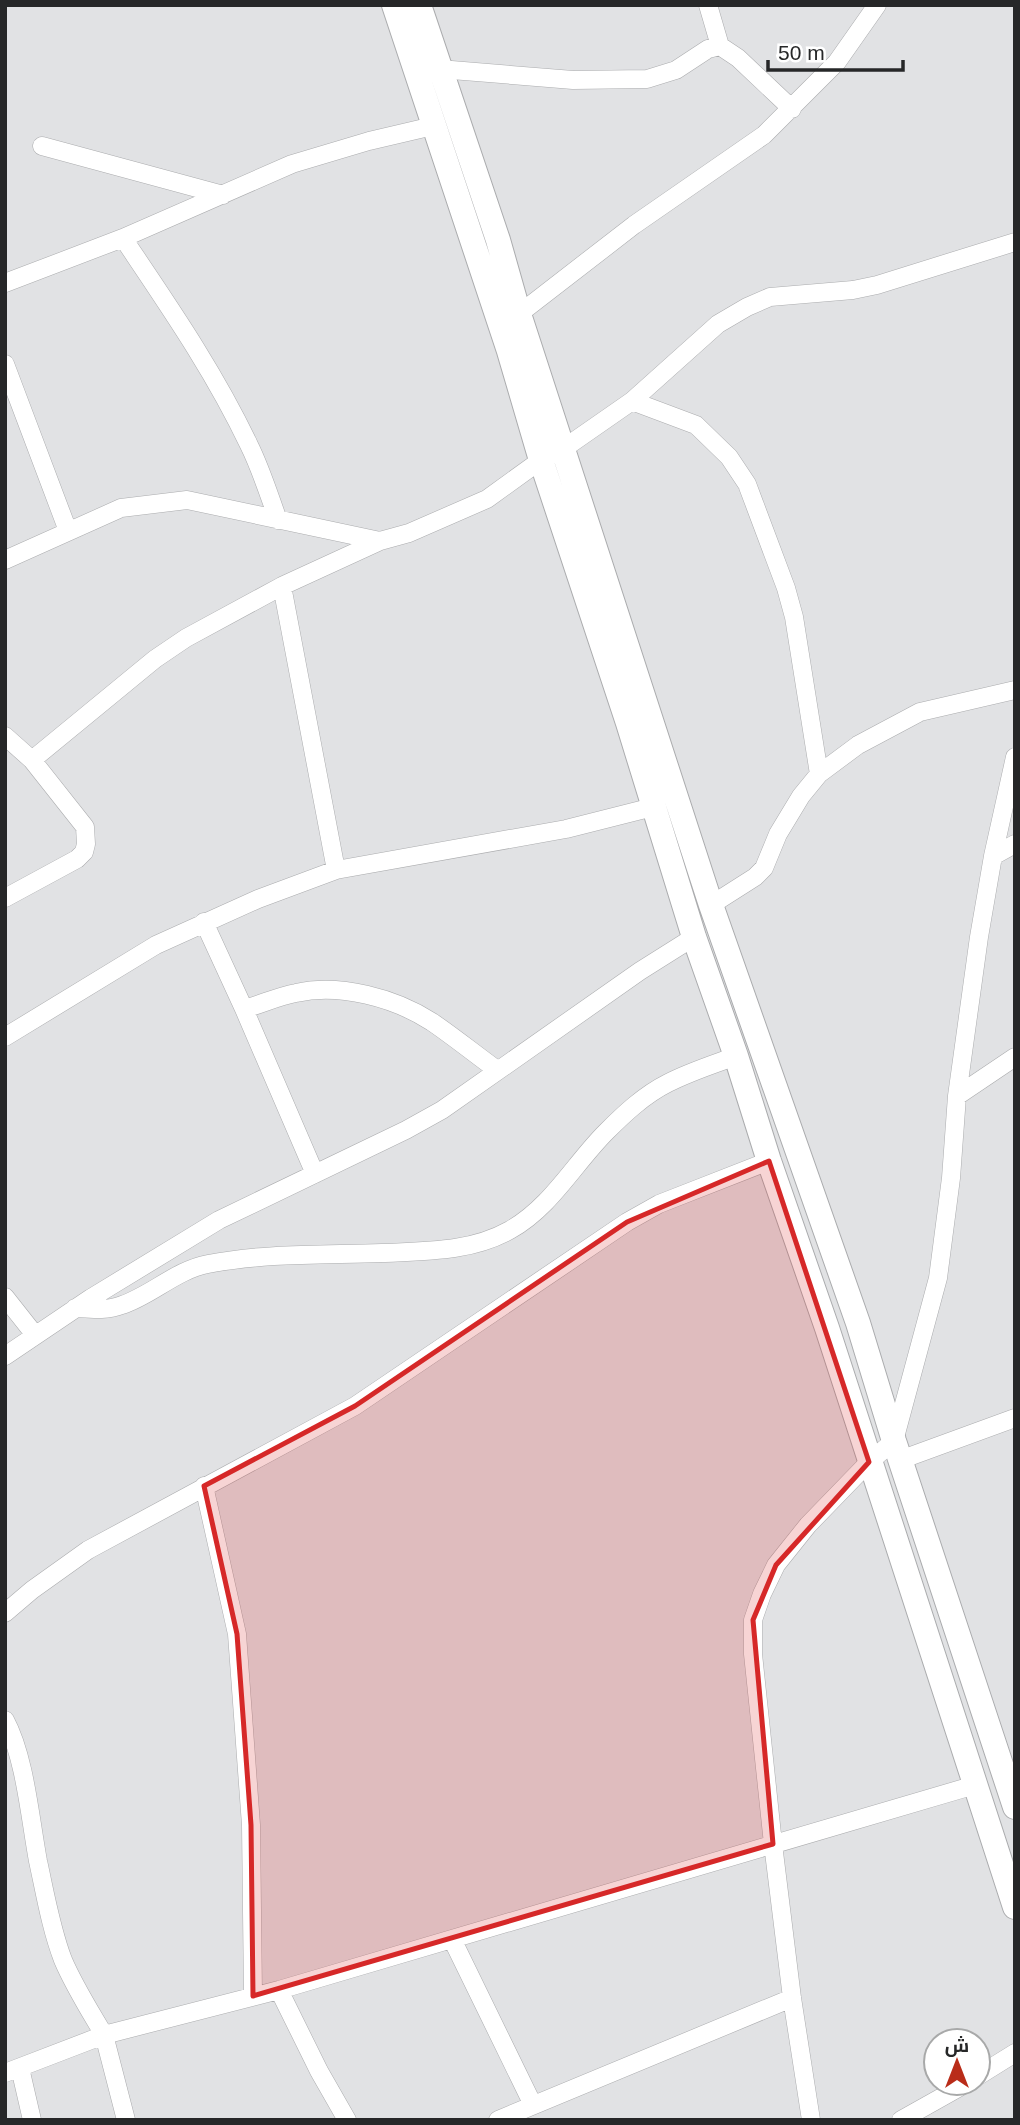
<svg xmlns="http://www.w3.org/2000/svg" width="1020" height="2125" font-family="Helvetica,Cairo,sans-serif">
	<style>
		.lines { fill: none; stroke-linecap: round; stroke-linejoin: round }
		.street-casing { stroke: #abacae; stroke-width: 19 }
		.secondary-casing { stroke: #abacae; stroke-width: 26 }
		.street { stroke: #fff; stroke-width: 18 }
		.secondary { stroke: #fff; stroke-width: 24 }
		.marked { fill: #d62828; fill-opacity: 0.2; stroke: #d62828; stroke-width: 5; stroke-linejoin: round }
	</style>
	<rect width="100%" height="100%" fill="#e1e2e4"/>
	<g class="lines">
		<g class="street-casing">
			<path id="street" d="M708 5 720 46
				M439 69 573 80 647 79 676 70 708 49 720 46 738 58 792 109
				M42 146 223 195
				M123 238C168 305 214 371 249 445 261 469 269 495 278 520
				M5 283 123 238 292 164 369 141 433 126
				M519 314 634 225 764 135 837 62 877 5
				M5 364 68 531
				M632 401 696 425 729 457 747 484 786 588 794 617 819 774
				M5 560 121 508 187 500 380 541 409 533 487 499 541 460 563 449 632 401 718 324 747 307 770 297 853 290 877 285 1015 242
				M282 586 336 870
				M5 736 32 760 155 659 186 638 282 586 380 541
				M993 856 1015 844
				M5 898 77 859 84 852 86 844 85 827 32 760
				M711 905 755 877 764 868 778 834 801 796 819 774 858 745 920 712 1015 690
				M204 922 244 1009 315 1174
				M244 1009C262 1004 279 996 296 993 340 983 395 998 432 1022 454 1037 475 1054 497 1070
				M5 1037 156 945 258 899 336 870 566 829 653 807
				M957 1096 1015 1057
				M5 1297 35 1335
				M75 1308C91 1309 107 1311 122 1305 152 1295 176 1270 208 1264 264 1253 324 1255 382 1253 426 1251 471 1252 510 1230 551 1207 574 1164 606 1132 624 1114 644 1095 668 1083 689 1072 714 1064 736 1056
				M5 1356 91 1298 219 1220 406 1130 442 1110 640 971 694 937
				M900 1460 1015 1418
				M204 1486 237 1634 251 1825 253 1996
				M5 1613 32 1590 88 1550 355 1406 627 1222 659 1204 769 1161
				M5 1720C25 1757 30 1818 38 1861 45 1893 51 1929 63 1960 74 1986 90 2011 104 2035L279 1990 975 1785
				M452 1939 533 2105
				M279 1990 319 2071 347 2120
				M20 2068 32 2120
				M5 2073 104 2035 126 2120
				M978 2076 1015 2053
				M498 2120 792 1998
				M811 2120 792 1998 773 1844 753 1654V1620L762 1594 776 1565 808 1525 869 1462 894 1441 938 1278 951 1178 957 1096 979 937 993 856 1015 757
				M901 2120 967 2083"/>
		</g>
		<g class="secondary-casing">
			<path id="secondary" d="M394 5 509 351 541 460 628 723 694 937 736 1056 769 1161 827 1328 1015 1907
				M419 5 498 240 519 314 711 905 858 1323 894 1441 1015 1807"/>
		</g>
		<use href="#street" class="street"/>
		<use href="#secondary" class="secondary"/>
	</g>
	<path class="marked" d="M769 1161 869 1462 776 1565 753 1620 773 1844 253 1996 251 1825 237 1634 204 1486 355 1406 627 1222Z"/>
	<rect width="1020" height="2125" fill="none" stroke="#262728" stroke-width="14"/>
	<g transform="translate(957 2062)"><circle r="33" fill="#ffffff" stroke="#a8a9a9" stroke-width="2"/>
	<path d="M0-5L12 26L0 18L-12 26Z" fill="#b92c19"/>
	<text y="-10" font-size="19" font-weight="bold" text-anchor="middle" fill="#262728">ش</text>
	</g>
	<path d="M768 60v10h135v-10" fill="none" stroke="#262728" stroke-width="3.5"/>
	<text x="778" y="60" font-size="21" fill="#262728" stroke="#ffffff" stroke-width="5" paint-order="stroke">50 m</text>
</svg>
